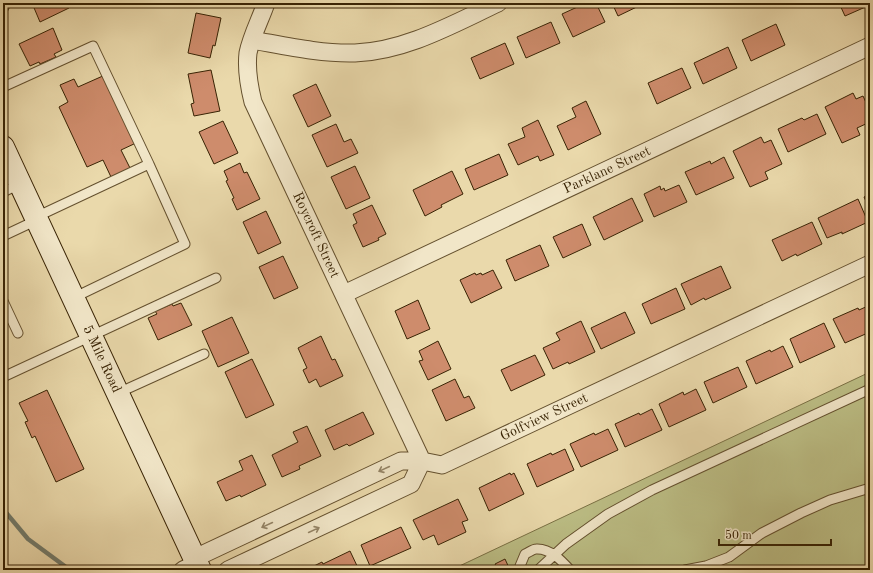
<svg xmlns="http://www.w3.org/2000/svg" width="873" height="573" font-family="'Old Standard TT',serif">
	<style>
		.green { fill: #bcbe85; stroke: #7a7044 }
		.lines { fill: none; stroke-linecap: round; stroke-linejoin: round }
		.stream { stroke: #737c6c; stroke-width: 4.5 }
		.building { fill: #ce8c6c; stroke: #382304 }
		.service-casing { stroke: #64502e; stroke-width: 11 }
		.minor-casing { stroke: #64502e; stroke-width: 19 }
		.secondary-casing { stroke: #382304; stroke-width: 24 }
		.service { stroke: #f1e6c8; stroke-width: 9 }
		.minor { stroke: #f1e6c8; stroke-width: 17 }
		.secondary { stroke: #f1e6c8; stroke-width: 22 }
		.oneway { stroke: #948466 }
		.labels { text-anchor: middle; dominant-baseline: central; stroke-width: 3.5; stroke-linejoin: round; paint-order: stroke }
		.street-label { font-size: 14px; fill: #382304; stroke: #f1e6c8 }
	</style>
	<rect width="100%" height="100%" fill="#ead9ab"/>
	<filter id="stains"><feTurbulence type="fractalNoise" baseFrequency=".005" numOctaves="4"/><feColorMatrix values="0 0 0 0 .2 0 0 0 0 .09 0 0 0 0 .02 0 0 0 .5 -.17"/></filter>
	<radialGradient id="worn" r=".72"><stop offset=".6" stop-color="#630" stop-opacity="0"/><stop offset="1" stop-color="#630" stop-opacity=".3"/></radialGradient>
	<path class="green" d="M870 372V570H451Z"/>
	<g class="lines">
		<path class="stream" d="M3 509 28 539 70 570"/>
	</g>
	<path class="building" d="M32 3H66L69 8 40 22Z
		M586 3H596L605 22 573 37 562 14Z
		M612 3H645L618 16Z
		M839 3H870V5L845 16Z
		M196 13 221 18 215 46 213 45 210 58 188 53Z
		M551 22 560 43 526 58 517 37Z
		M776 24 785 45 751 61 742 40Z
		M53 28 62 50 54 54 56 57 40 64 39 62 30 66 19 44Z
		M505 43 514 64 480 79 471 58Z
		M728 47 737 68 703 84 694 63Z
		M682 68 691 88 657 104 648 83Z
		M211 70 220 111 194 116 191 104 194 103 188 74Z
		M105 75 136 143 121 150 130 168 111 177 103 160 87 167 59 107 68 102 60 85 74 79 78 87Z
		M316 84 331 116 308 127 293 95Z
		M853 93 856 99 863 96 870 111V122L857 128 860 135 842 143 825 107Z
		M586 101 601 134 568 150 557 126 576 117 572 108Z
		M817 114 826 134 788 152 778 129 802 118 804 120Z
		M538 120 554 155 540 161 538 156 518 165 508 144 525 137 522 128Z
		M223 121 238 153 214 164 199 132Z
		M336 124 344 142 351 139 358 153 327 167 312 135Z
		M761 137 764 143 771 140 782 164 765 172 768 179 750 187 733 151Z
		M499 154 508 175 474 190 465 169Z
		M724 157 734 178 696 195 685 172 710 161 711 164Z
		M240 163 244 173 247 172 260 199 237 210 232 199 234 198 226 181 228 180 224 171Z
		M355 166 370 198 346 209 331 177Z
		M452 171 463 194 441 205 442 207 425 216 413 190Z
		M679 185 687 202 654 217 644 194 660 186 661 190 664 188 665 191Z
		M870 194V210L864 197Z
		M632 198 643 221 604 240 593 217Z
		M858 199 868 222 842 234V232L827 238 818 218Z
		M372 205 386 234 378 238 379 240 363 247 353 225 357 223 353 214Z
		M266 211 281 243 258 254 243 222Z
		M812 222 822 244 797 256 796 254 782 261 772 240Z
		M582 224 591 245 563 258 553 237Z
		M540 245 549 266 515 281 506 260Z
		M283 256 298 288 274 299 259 267Z
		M721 266 731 288 705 300 704 298 691 305 681 284Z
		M493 270 502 288 471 303 460 280 475 273 476 275 481 273 482 275Z
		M676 288 685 309 651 324 642 304Z
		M418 300 430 329 407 339 395 311Z
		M181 303 192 325 158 340 148 318 157 314 155 311 172 304 173 306Z
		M870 305V332L845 343 833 319 858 308 859 310Z
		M625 312 635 333 601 349 591 328Z
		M232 317 249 353 218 367 202 331Z
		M581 321 595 352 569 364 568 362 553 369 543 348 560 340 556 333Z
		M824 323 835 347 800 363 790 339Z
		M321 336 332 360 335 359 343 376 320 387 316 379 309 383 303 370 307 368 298 348Z
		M438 341 451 369 428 380 419 361 423 360 419 351Z
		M783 346 793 367 756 384 746 361 770 350 771 352Z
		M535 355 545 375 511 391 501 370Z
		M252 359 274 405 246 418 225 372Z
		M738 367 747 387 713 403 704 382Z
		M455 379 464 398 469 396 475 408 446 421 432 390Z
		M696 389 706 410 669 427 659 404 683 392 684 395Z
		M47 390 84 469 56 482 35 436 32 438 25 422 28 421 19 403Z
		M652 409 662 430 625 447 615 424 639 413 640 415Z
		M363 412 374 434 349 446 347 444 334 450 325 430Z
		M307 426 321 456 299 466 300 469 282 477 272 455 298 442 293 432Z
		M608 429 618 450 581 467 570 444 594 433 595 435Z
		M565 449 574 470 537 487 527 464 551 453 552 455Z
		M252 455 266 485 241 497 240 495 226 501 217 482 243 470 239 461Z
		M510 473 511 475 514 473 524 494 489 511 479 488Z
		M458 499 468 520 462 522 466 532 438 545 434 535 423 540 413 520Z
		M401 527 411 548 370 566 361 545Z
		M350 551 359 570H308V569L322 562 323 564Z
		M505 559 510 570H498L495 564Z"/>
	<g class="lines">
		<g class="service-casing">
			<path id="service" d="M3 9 6 3
				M3 87 93 46 149 164
				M3 192 20 184
				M36 217 149 164 185 244 73 298
				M3 236 37 220
				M3 301 18 333
				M3 377 216 278
				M118 393 204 354
				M522 570 520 566 525 554C528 553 533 549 536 549 550 548 562 561 570 570
				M538 570 566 544 608 514 652 490 870 389
				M685 570 706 566 729 557 762 533 801 513 830 500 870 488"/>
		</g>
		<g class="minor-casing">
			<path id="minor" d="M266 3C261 18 251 37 248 53 246 70 249 86 253 102L422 461
				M252 40C286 46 321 54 355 53 406 51 453 24 498 3
				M344 294 870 46
				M195 558 401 461H422L442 465 870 264
				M183 570 197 563
				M228 570 411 484 422 461"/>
		</g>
		<g class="secondary-casing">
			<path id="secondary" d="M3 147 200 570"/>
		</g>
		<use href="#service" class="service"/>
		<use href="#minor" class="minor"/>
		<use href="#secondary" class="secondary"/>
	</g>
	<defs><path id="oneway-shaft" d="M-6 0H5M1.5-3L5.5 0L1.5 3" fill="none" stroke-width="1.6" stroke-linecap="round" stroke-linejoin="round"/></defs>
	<g class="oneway">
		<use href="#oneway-shaft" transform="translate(384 469) rotate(155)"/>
		<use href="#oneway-shaft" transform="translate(267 525) rotate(155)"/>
		<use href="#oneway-shaft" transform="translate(314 530) rotate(-25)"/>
	</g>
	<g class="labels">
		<g class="street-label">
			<text transform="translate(607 170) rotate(-25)">Parklane Street</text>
			<text transform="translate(316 235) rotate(65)">Roycroft Street</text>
			<text transform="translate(102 359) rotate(65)">5 Mile Road</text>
			<text transform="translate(544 417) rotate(-25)">Golfview Street</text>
		</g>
	</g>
	<rect width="873" height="573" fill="none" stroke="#ead9ab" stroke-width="16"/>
	<rect x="4" y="4" width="865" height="565" fill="none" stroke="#382304" stroke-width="2"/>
	<rect x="8" y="8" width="857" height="557" fill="none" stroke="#382304"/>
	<path d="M719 539v6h112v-6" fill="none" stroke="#382304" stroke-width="2"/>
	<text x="725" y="539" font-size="12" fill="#382304" stroke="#f1e6c8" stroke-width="3" paint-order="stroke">50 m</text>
	<rect width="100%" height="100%" filter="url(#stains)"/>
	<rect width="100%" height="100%" fill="url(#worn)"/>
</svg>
